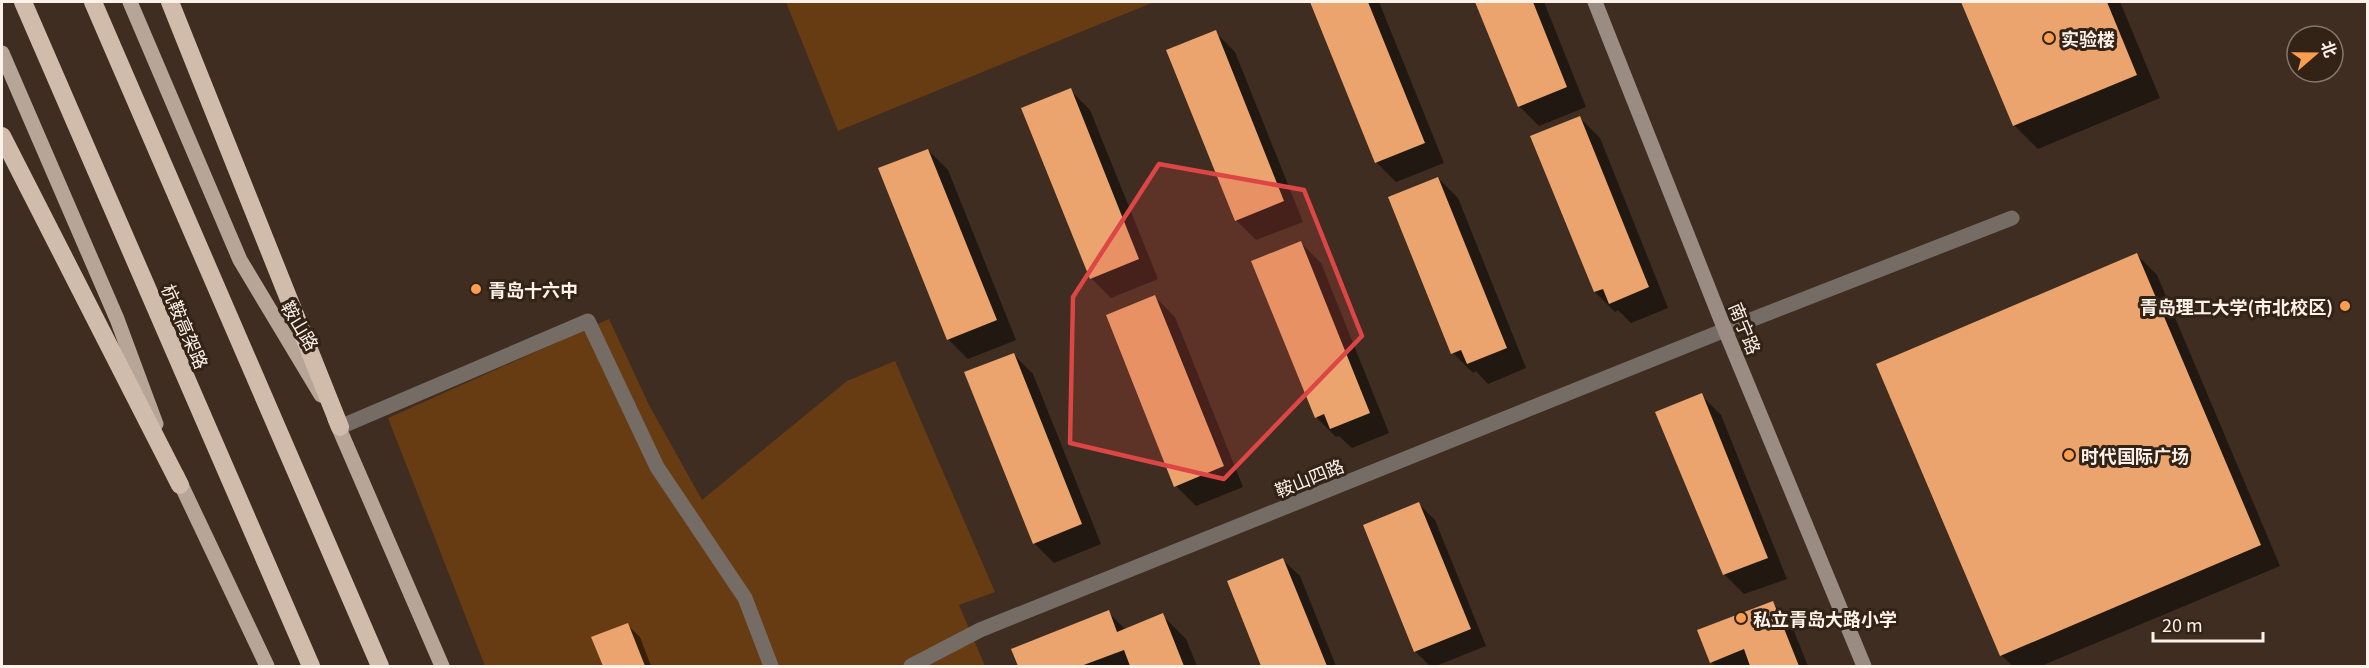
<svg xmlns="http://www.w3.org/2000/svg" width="2369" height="668" font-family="Georgia,'Noto Sans SC',serif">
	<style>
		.green { fill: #683c13 }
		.shadow { fill: #0007 }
		.building { fill: #eba46d }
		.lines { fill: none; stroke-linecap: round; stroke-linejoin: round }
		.lane { stroke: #746c65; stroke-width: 15 }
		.street { stroke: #746c65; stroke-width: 15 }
		.secondary { stroke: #9a8c82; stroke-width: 15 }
		.primary { stroke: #b7a598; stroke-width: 15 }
		.highway { stroke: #d1bcac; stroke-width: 18 }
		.marked { fill: #dc4645; fill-opacity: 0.2; stroke: #dc4645; stroke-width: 4.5; stroke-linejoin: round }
		.poi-dot { fill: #fb9e50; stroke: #332317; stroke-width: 2 }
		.labels { text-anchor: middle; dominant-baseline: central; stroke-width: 6; stroke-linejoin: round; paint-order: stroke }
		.poi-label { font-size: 18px; font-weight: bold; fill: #fdf2e9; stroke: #332317; text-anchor: start }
		.street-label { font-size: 18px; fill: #fdf2e9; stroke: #332317 }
	</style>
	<rect width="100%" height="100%" fill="#3e2d20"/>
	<path class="green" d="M786 2H1154L838 131Z
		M609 319 649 405 702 500 847 381 895 361 995 592 959 605 985 666H485L388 418Z"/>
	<path class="shadow" d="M1312 2H1379L1444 163 1396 182 1376 162Z
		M1477 2H1544L1586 107 1539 126 1519 106Z
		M1963 2H2120L2160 98 2038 149 2014 125Z
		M1215 32 1235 52 1303 222 1256 240 1236 220Z
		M1070 90 1090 110 1158 279 1111 298 1091 278Z
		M1580 118 1600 138 1668 308 1631 323 1618 310 1615 312 1595 292Z
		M928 150 948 170 1016 340 968 359 948 339Z
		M1438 178 1458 198 1526 368 1488 384 1476 371 1473 373 1453 353Z
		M1301 243 1321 263 1389 433 1352 448 1339 436 1336 437 1316 417Z
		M2137 255 2157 275 2280 566 2041 666H2013L2001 655Z
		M1155 297 1175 317 1243 487 1196 506 1176 486Z
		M1013 354 1033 374 1101 544 1054 563 1034 543Z
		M1701 395 1721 415 1787 579 1744 594 1724 574Z
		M1419 504 1435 520 1486 646 1436 666H1430L1415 651 1365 526Z
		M1283 560 1300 576 1336 666H1263L1229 581Z
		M1772 603 1789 619 1808 666H1716L1711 662Z
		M1108 612 1126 630 1162 615 1186 639 1197 666H1019L1013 650Z
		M628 625 640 637 651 666H604L593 638Z"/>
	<path class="building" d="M1310 2H1368L1425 143 1375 163Z
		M1475 2H1533L1567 87 1518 107Z
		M1961 2H2107L2137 75 2013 126Z
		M1216 30 1284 201 1235 221 1166 50Z
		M1071 88 1139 259 1090 279 1021 108Z
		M1580 116 1649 287 1609 304 1603 289 1594 292 1530 136Z
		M928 149 997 320 947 340 878 168Z
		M1438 177 1507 348 1467 364 1461 350 1451 354 1388 197Z
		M1301 241 1370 413 1330 429 1324 414 1315 418 1251 261Z
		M2137 253 2261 545 2000 656 1876 364Z
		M1155 295 1224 466 1174 487 1106 315Z
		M1014 353 1082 524 1033 544 964 372Z
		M1702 393 1768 558 1723 575 1655 412Z
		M1419 502 1471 629 1414 652 1363 525Z
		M1283 558 1327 666H1261L1227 581Z
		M1773 601 1799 666H1750L1744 649 1710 663 1697 630Z
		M1109 610 1117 632 1163 613 1184 666H1130L1124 650 1081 666H1018L1011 649Z
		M628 623 645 666H603L591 637Z"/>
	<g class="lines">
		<path class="lane" d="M1725 330 2012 218
			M340 427 588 321 657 467 745 598 771 666"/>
		<path class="street" d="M911 666 980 630 1725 330"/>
		<path class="secondary" d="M1595 2 1725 330 1864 666"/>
		<path class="primary" d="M130 2 240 260 321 395
			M2 53 117 319 156 424
			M335 419 442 666
			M176 474 267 666"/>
		<path class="highway" d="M23 2 311 666
			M93 2 380 666
			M170 2 340 427
			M2 136 180 485"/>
	</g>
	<path class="marked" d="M1159 164 1304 190 1362 336 1224 479 1070 443 1073 297Z"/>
	<g class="poi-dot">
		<circle cx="2049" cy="38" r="6"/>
		<circle cx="476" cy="289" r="6"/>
		<circle cx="2345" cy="306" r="6"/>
		<circle cx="2069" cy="455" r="6"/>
		<circle cx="1741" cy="618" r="6"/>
	</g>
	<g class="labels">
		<g class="poi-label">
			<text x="2061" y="38">实验楼</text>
			<text x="488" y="289">青岛十六中</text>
			<text x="2333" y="306" text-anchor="end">青岛理工大学(市北校区)</text>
			<text x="2081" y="455">时代国际广场</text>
			<text x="1753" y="618">私立青岛大路小学</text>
		</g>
		<g class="street-label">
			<text transform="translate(301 325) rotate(59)">鞍山路</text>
			<text transform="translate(186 326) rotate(67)">杭鞍高架路</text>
			<text transform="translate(1746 328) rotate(68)">南宁路</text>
			<text transform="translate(1309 477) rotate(-22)">鞍山四路</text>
		</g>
	</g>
	<rect width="2369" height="668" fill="none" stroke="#fdf2e9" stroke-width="6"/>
	<g transform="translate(2315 54) rotate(70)"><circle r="28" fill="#332317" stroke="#84766b" stroke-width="1.5"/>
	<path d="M0-4.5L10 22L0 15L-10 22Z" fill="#fb9e50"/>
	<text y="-9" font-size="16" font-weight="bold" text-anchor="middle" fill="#fdf2e9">北</text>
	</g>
	<path d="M2153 632v9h110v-9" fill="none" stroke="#fdf2e9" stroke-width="3"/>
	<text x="2162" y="632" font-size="18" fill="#fdf2e9" stroke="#332317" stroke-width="4.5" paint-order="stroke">20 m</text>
</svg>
